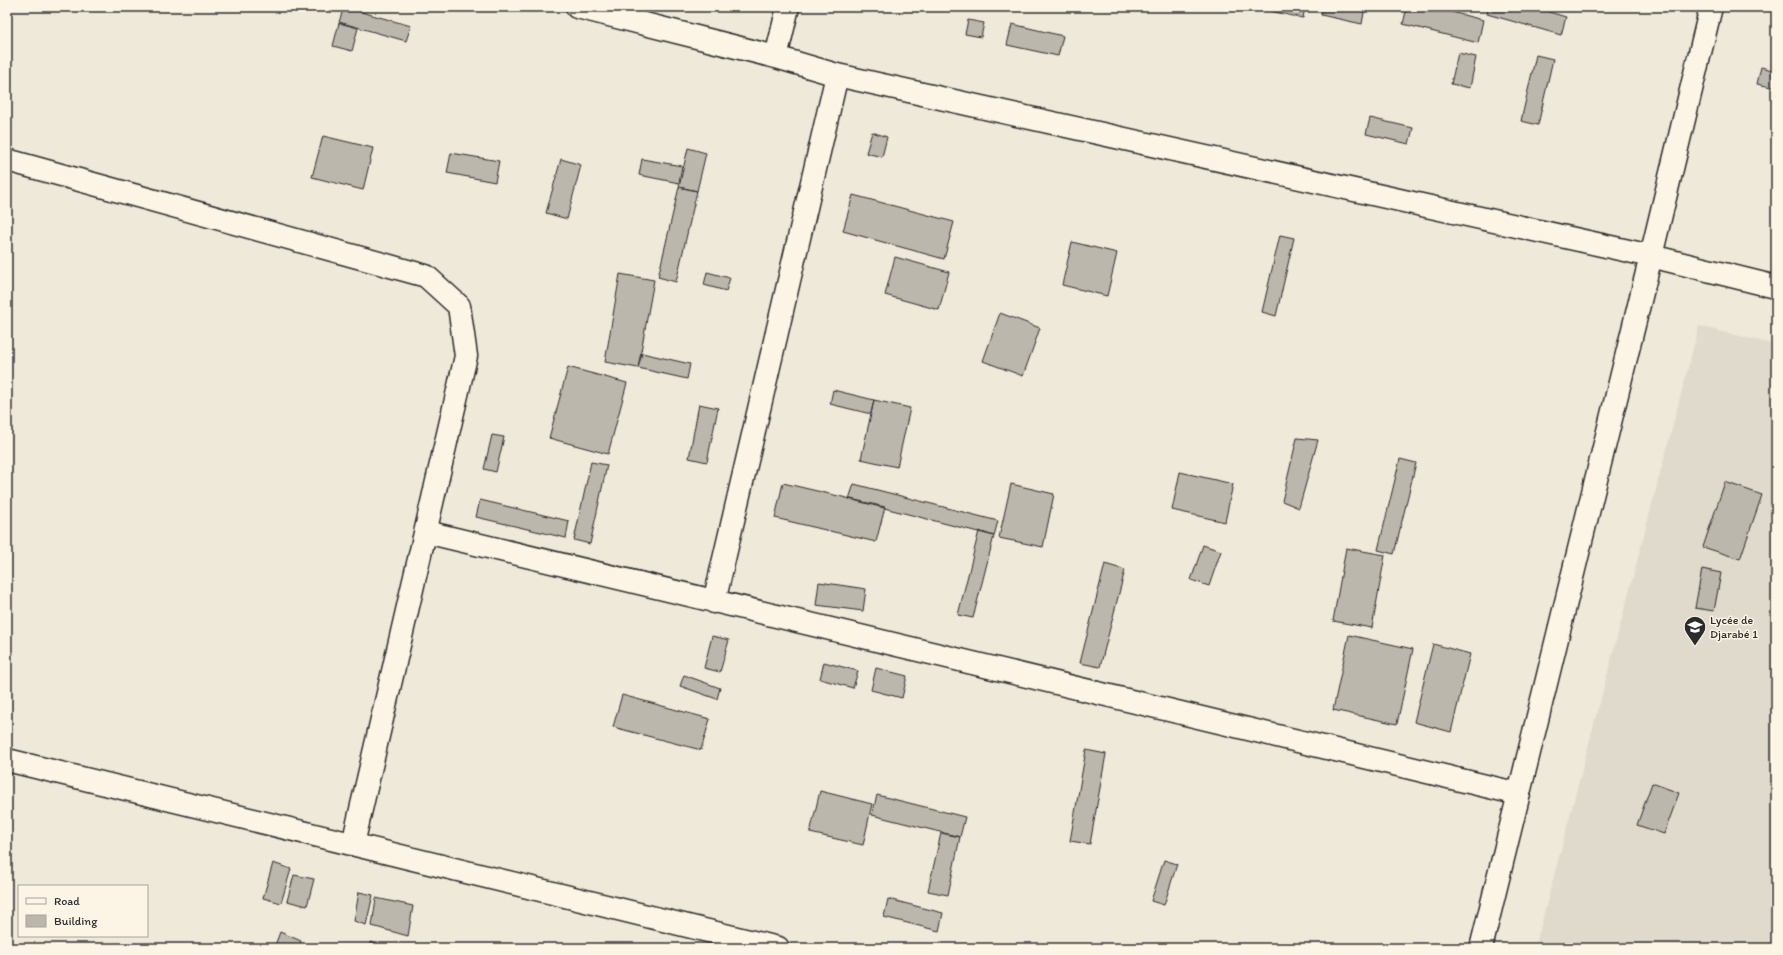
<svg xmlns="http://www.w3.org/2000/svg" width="1783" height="955" font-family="Itim,sans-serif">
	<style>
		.built { fill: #e0dacc }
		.building { fill: #bcb7ac; stroke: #2b2b2b }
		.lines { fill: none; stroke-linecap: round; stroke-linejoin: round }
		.street-casing { stroke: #2b2b2b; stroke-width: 25 }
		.secondary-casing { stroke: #2b2b2b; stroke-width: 25 }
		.street { stroke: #fcf5e5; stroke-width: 22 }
		.secondary { stroke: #fcf5e5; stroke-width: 22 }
		.labels { text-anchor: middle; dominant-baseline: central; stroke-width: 3; stroke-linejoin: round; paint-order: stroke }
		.poi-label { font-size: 12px; fill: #2b2b2b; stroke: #fcf5e5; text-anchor: start }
	</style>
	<rect width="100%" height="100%" fill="#efe9da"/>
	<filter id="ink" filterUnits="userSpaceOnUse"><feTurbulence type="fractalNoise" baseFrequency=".025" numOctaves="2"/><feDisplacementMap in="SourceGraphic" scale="8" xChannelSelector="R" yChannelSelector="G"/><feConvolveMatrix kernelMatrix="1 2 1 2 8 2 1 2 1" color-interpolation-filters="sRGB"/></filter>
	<g filter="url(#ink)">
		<path class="built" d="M1699 326 1776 345V948H1535Z"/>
		<path class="building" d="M344 7 411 26 406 41 339 22Z
			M969 7H990L988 12Z
			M1250 7H1305L1303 18Z
			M1323 7H1365L1362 24 1321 15Z
			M1407 7H1432L1483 20 1478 43 1403 24Z
			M1489 7H1532L1566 17 1561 35 1487 14Z
			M968 20 984 23 981 37 965 34Z
			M339 23 358 28 352 51 333 46Z
			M1012 24 1063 36 1058 56 1007 45Z
			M1458 53 1476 57 1470 88 1451 84Z
			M1536 55 1553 59 1538 125 1521 121Z
			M1761 67 1776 71V88L1757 84Z
			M1370 118 1413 128 1409 144 1366 134Z
			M872 132 887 137 882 157 866 153Z
			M323 136 373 148 363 190 312 177Z
			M688 148 706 153 697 191 679 187Z
			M451 153 499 161 495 182 447 173Z
			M561 159 581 165 567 219 546 213Z
			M642 159 682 166 679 183 639 175Z
			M679 187 697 191 676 282 658 277Z
			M853 195 954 222 944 259 843 231Z
			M1280 235 1294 238 1276 316 1262 312Z
			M1072 242 1117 253 1107 296 1062 285Z
			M895 257 949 272 939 310 885 295Z
			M707 272 730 278 726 291 704 285Z
			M620 274 654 280 638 368 605 362Z
			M1000 313 1040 328 1023 376 983 361Z
			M642 353 690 364 687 379 638 368Z
			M568 367 627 383 608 454 549 438Z
			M833 390 874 400 871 414 830 404Z
			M874 400 910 408 897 467 861 459Z
			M699 404 718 408 707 462 689 458Z
			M492 435 504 437 496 472 484 469Z
			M1297 438 1318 440 1299 508 1282 501Z
			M1400 459 1416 463 1394 554 1378 550Z
			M591 462 607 465 590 544 574 540Z
			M1180 472 1233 484 1225 522 1172 510Z
			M1725 482 1762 495 1740 559 1703 547Z
			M783 483 885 507 876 542 775 518Z
			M854 484 998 521 994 536 849 499Z
			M1011 484 1054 494 1043 547 999 538Z
			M480 500 569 521 566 538 476 517Z
			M979 531 994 536 973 618 958 615Z
			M1203 545 1221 551 1209 586 1191 580Z
			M1346 548 1385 555 1372 628 1333 621Z
			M1105 564 1125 570 1100 667 1080 663Z
			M1702 569 1721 573 1714 611 1695 608Z
			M819 582 866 589 863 611 816 605Z
			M1349 635 1413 649 1397 724 1333 710Z
			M712 636 729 640 720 672 704 668Z
			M1433 644 1470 654 1451 732 1414 722Z
			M824 662 858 671 853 688 820 679Z
			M876 668 907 676 902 698 871 690Z
			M684 675 720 688 717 699 680 686Z
			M622 695 710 719 701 750 613 727Z
			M1086 750 1106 754 1090 844 1070 841Z
			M1652 783 1679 793 1664 834 1637 825Z
			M820 791 872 804 863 845 810 833Z
			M877 795 965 817 960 837 872 815Z
			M941 833 960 837 948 895 928 891Z
			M1164 860 1177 864 1164 905 1151 901Z
			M273 863 291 869 281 903 263 898Z
			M294 875 314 879 307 906 287 901Z
			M359 892 373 895 366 925 354 921Z
			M376 898 413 906 408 936 372 926Z
			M888 899 943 913 939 931 884 917Z
			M280 932 301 941 299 948H274Z
			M370 942 390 948H370Z"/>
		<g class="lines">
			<g class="street-casing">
				<path id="street" d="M577 7 776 57 837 75 1651 256 1776 287
					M776 57 788 7
					M7 160 426 276 459 306 466 356 353 844
					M426 532 1519 794
					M714 602 837 75"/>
			</g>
			<g class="secondary-casing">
				<path id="secondary" d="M7 760 778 948
					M1481 948 1651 256 1711 7"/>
			</g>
			<use href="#street" class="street"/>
			<use href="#secondary" class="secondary"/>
		</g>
	</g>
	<defs>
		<g id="university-pin" transform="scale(1.15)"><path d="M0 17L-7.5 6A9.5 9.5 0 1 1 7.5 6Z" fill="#2b2b2b" stroke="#fcf5e5"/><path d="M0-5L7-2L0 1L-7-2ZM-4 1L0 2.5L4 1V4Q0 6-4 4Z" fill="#fff"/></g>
	</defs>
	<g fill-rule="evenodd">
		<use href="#university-pin" x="1695" y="627"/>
	</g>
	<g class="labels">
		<g class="poi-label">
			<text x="1710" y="620">Lycée de<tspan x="1710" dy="14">Djarabé 1</tspan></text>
		</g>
	</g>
	<rect width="1783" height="955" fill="none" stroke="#fcf5e5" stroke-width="24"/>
	<rect x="12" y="12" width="1759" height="931" fill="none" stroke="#2b2b2b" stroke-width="1.5" filter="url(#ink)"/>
	<rect x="18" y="885" width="130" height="52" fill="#fcf5e5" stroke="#a8a49b"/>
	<rect x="26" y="898" width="20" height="6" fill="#fcf5e5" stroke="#a8a49b"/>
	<text x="54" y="905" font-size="12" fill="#2b2b2b">Road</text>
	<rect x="26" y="915" width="20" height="12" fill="#bcb7ac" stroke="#a8a49b"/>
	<text x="54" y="925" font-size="12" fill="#2b2b2b">Building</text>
</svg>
